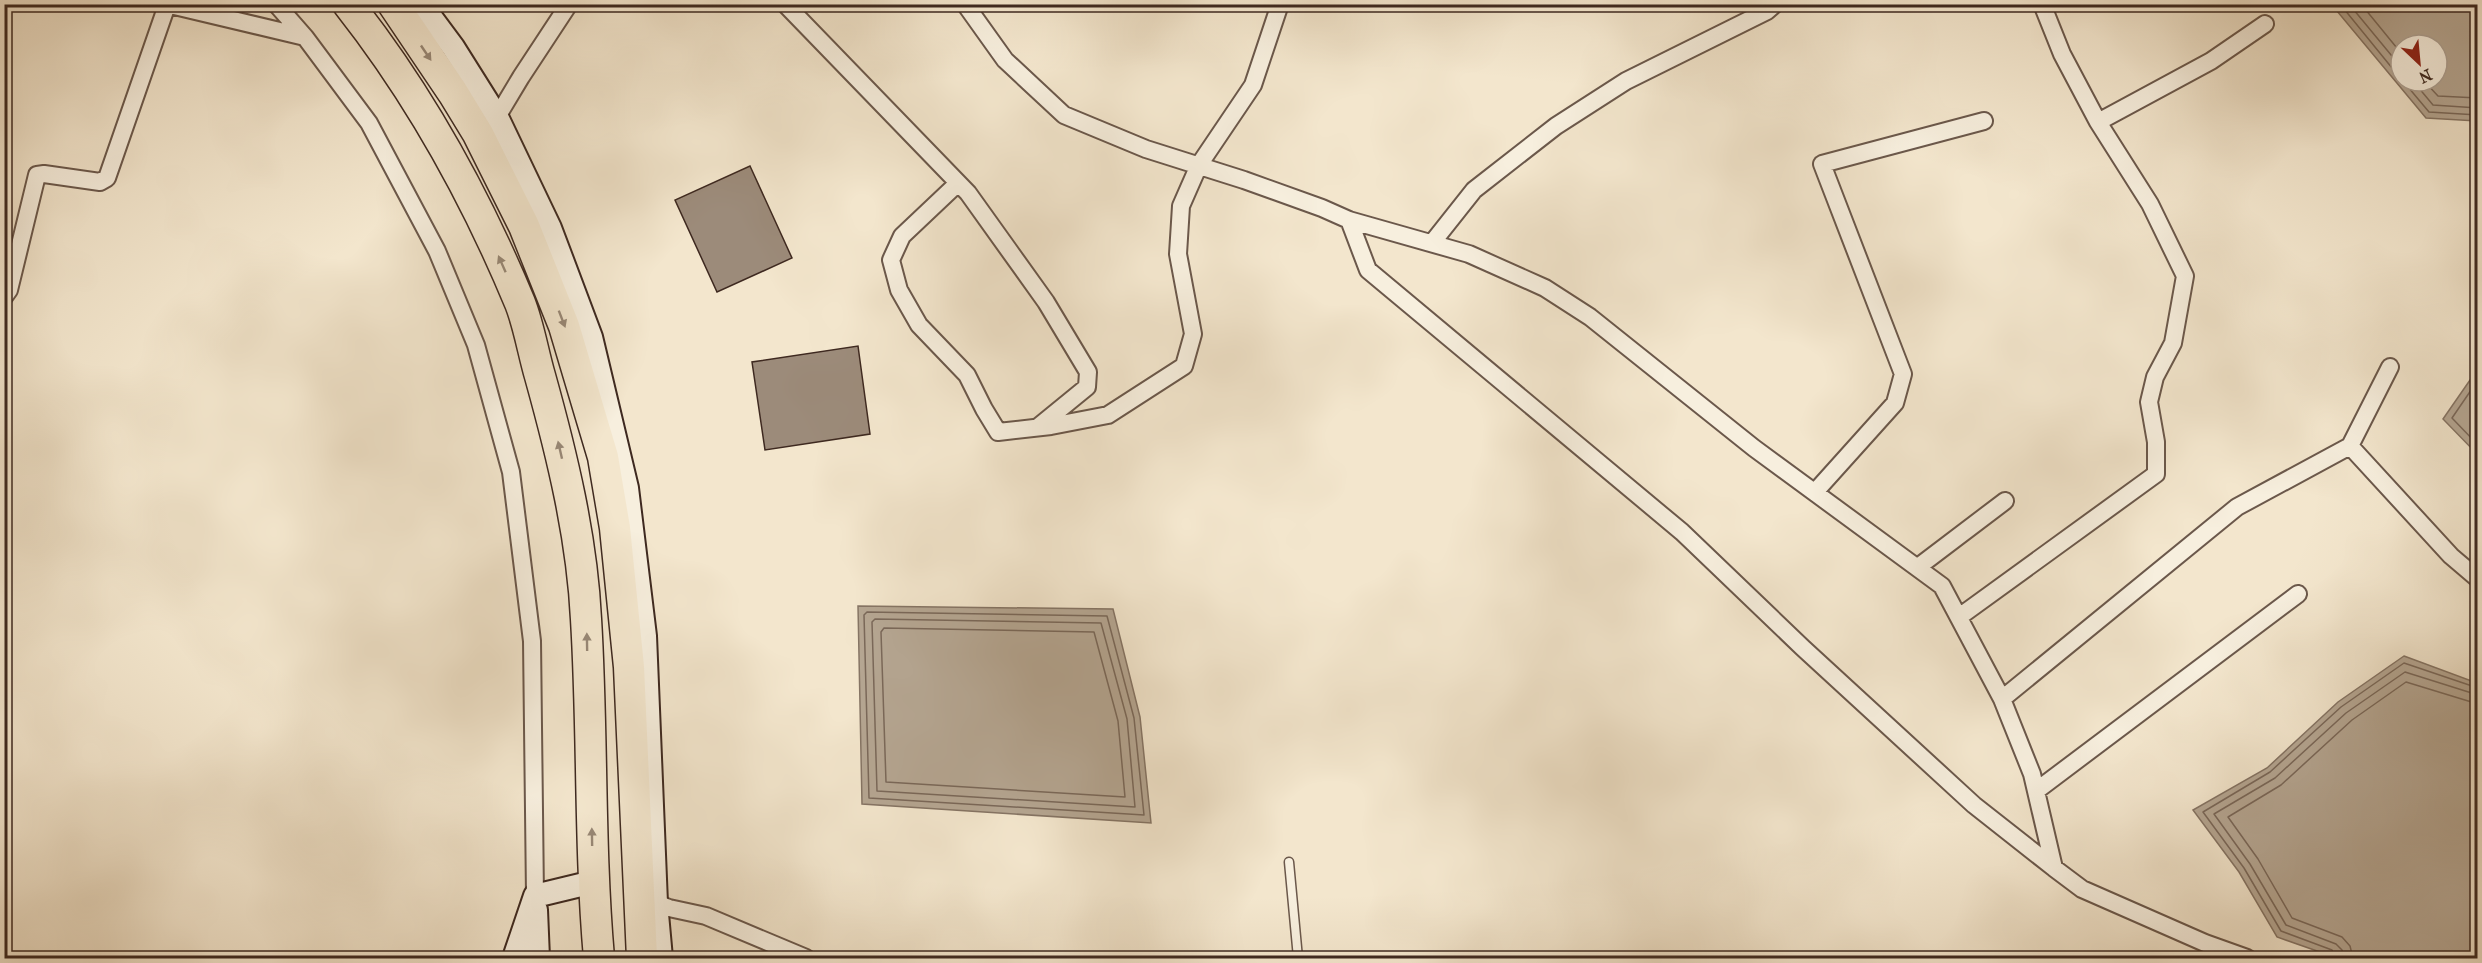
<svg xmlns="http://www.w3.org/2000/svg" width="2482" height="963" font-family="'IM FELL French Canon',serif">
	<style>
		.water { fill: #b5a692; stroke: #857464; stroke-width: 1.5; fill-rule: evenodd }
		.lines { fill: none; stroke-linecap: round; stroke-linejoin: round }
		.shore { stroke: #7a6859; stroke-width: 1.5 }
		.building { fill: #9c8b7a; stroke: #3e2920; stroke-width: 1.5 }
		.lane-casing { stroke: #6b584b; stroke-width: 11 }
		.street-casing { stroke: #6b584b; stroke-width: 20 }
		.secondary-casing { stroke: #3e2920; stroke-width: 26 }
		.highway-casing { stroke: #3e2920; stroke-width: 33 }
		.lane { stroke: #f7efde; stroke-width: 8 }
		.street { stroke: #f7efde; stroke-width: 16 }
		.secondary { stroke: #f7efde; stroke-width: 22 }
		.highway { stroke: #f3e6cd; stroke-width: 30 }
		.oneway { fill: #988876 }
	</style>
	<rect width="100%" height="100%" fill="#f3e6cd"/>
	<filter id="stains"><feTurbulence type="fractalNoise" baseFrequency=".00333" numOctaves="4"/><feColorMatrix values="0 0 0 0 .2 0 0 0 0 .09 0 0 0 0 .02 0 0 0 .5 -.17"/></filter>
	<radialGradient id="worn" r=".72"><stop offset=".6" stop-color="#630" stop-opacity="0"/><stop offset="1" stop-color="#630" stop-opacity=".3"/></radialGradient>
	<path class="water" d="M2332 5H2477V121L2426 118ZM2401 45H2437V81H2401Z
		M2477 370V454L2443 419Z
		M858 606 1113 609 1140 717 1151 823 862 804Z
		M2404 656 2477 683V958H2337L2277 937 2239 872 2193 810 2267 768 2338 702Z"/>
	<g class="lines">
		<path class="shore" d="M2340 4 2401 79
			M2349 4 2401 67
			M2361 4 2401 53
			M2403 81 2429 112 2478 115
			M2413 81 2433 105 2478 108
			M2424 81 2438 96 2478 98
			M2478 380 2452 418 2478 445
			M867 612 1107 616 1134 718 1144 815 869 798 864 615Z
			M875 619 1101 623 1127 719 1135 807 877 791 872 622Z
			M884 628 1094 632 1118 721 1125 797 886 782 881 632Z
			M2336 958 2332 950 2281 931 2244 868 2203 812 2270 772 2341 707 2404 663 2478 688
			M2344 958 2342 950 2336 944 2286 925 2250 864 2214 814 2275 778 2346 713 2405 672 2478 695
			M2353 958 2350 946 2342 937 2292 918 2258 859 2228 817 2281 785 2352 720 2406 682 2478 704"/>
	</g>
	<path class="building" d="M750 166 792 258 717 292 675 200Z
		M858 346 870 434 765 450 752 362Z"/>
	<g class="lines">
		<g class="lane-casing">
			<path id="lane" d="M1289 862 1298 958"/>
		</g>
		<g class="street-casing">
			<path id="street" d="M166 4 305 37
				M276 4 305 37 369 123 437 251 476 345 511 472 532 641 535 896
				M785 4 968 193 1046 302 1088 372 1087 387 1038 427
				M965 4 1005 60 1064 115 1146 149 1244 180 1322 208 1349 220 1469 254 1545 288 1590 317 1754 448 1942 586 2002 699 2032 774 2054 868
				M497 117 521 77 569 4
				M2098 122 2211 61 2265 24
				M957 184 902 236 891 260 899 290 919 325 967 375 984 409 998 432 1051 426 1108 415 1184 366 1193 334 1178 254 1181 206 1199 165 1253 85 1280 4
				M1349 220 1368 270 1682 532 1803 648 1974 805 2054 868 2082 889 2205 943 2247 958
				M1432 243 1474 190 1556 126 1626 81 1767 11 1775 4
				M4 297 9 290 37 175 44 174 100 182 107 178 167 5
				M2350 446 2451 556 2478 579
				M1815 492 1895 403 1903 374 1822 164 1984 121
				M1918 567 2005 501
				M1959 617 2156 474V442L2149 402 2155 377 2173 343 2185 276 2150 204 2098 122 2062 54 2042 4
				M2002 699 2237 507 2350 446 2390 367
				M2036 791 2298 594
				M656 903 669 908 706 916 806 958"/>
		</g>
		<g class="secondary-casing">
			<path id="secondary" d="M421 4 453 47 497 117 550 228 591 337 627 488 645 636 656 903 661 958
				M535 896 593 882
				M536 910 538 958
				M514 958 535 896"/>
		</g>
		<g class="highway-casing">
			<path id="highway" d="M348 4C419 94 476 197 520 303 529 326 533 352 540 376 562 455 582 537 586 619 593 732 589 845 599 958
				M393 4 453 93 478 134 524 226 564 326 603 457 615 528 629 667 642 958"/>
		</g>
		<use href="#lane" class="lane"/>
		<use href="#street" class="street"/>
		<use href="#secondary" class="secondary"/>
		<use href="#highway" class="highway"/>
	</g>
	<defs><path id="oneway-solid" d="M-6-.8H1V-3.2L6.5 0L1 3.2V.8H-6Z" transform="scale(1.5)"/></defs>
	<g class="oneway">
		<use href="#oneway-solid" transform="translate(426 53) rotate(56)"/>
		<use href="#oneway-solid" transform="translate(502 264) rotate(-114)"/>
		<use href="#oneway-solid" transform="translate(562 319) rotate(69)"/>
		<use href="#oneway-solid" transform="translate(560 450) rotate(-103)"/>
		<use href="#oneway-solid" transform="translate(587 642) rotate(-91)"/>
		<use href="#oneway-solid" transform="translate(592 837) rotate(-91)"/>
	</g>
	<rect width="2482" height="963" fill="none" stroke="#f3e6cd" stroke-width="24"/>
	<rect x="6" y="6" width="2470" height="951" fill="none" stroke="#3e2920" stroke-width="3"/>
	<rect x="12" y="12" width="2458" height="939" fill="none" stroke="#3e2920" stroke-width="1.5"/>
	<g transform="translate(2419 63) rotate(154)"><circle r="28" fill="#f7efde" stroke="#ada092" stroke-width="1.5"/>
	<path d="M0-4.5L10 22L0 15L-10 22Z" fill="#8f2418"/>
	<text y="-9" font-size="16" font-weight="bold" text-anchor="middle" fill="#3e2920">N</text>
	</g>
	<rect width="100%" height="100%" filter="url(#stains)"/>
	<rect width="100%" height="100%" fill="url(#worn)"/>
</svg>
